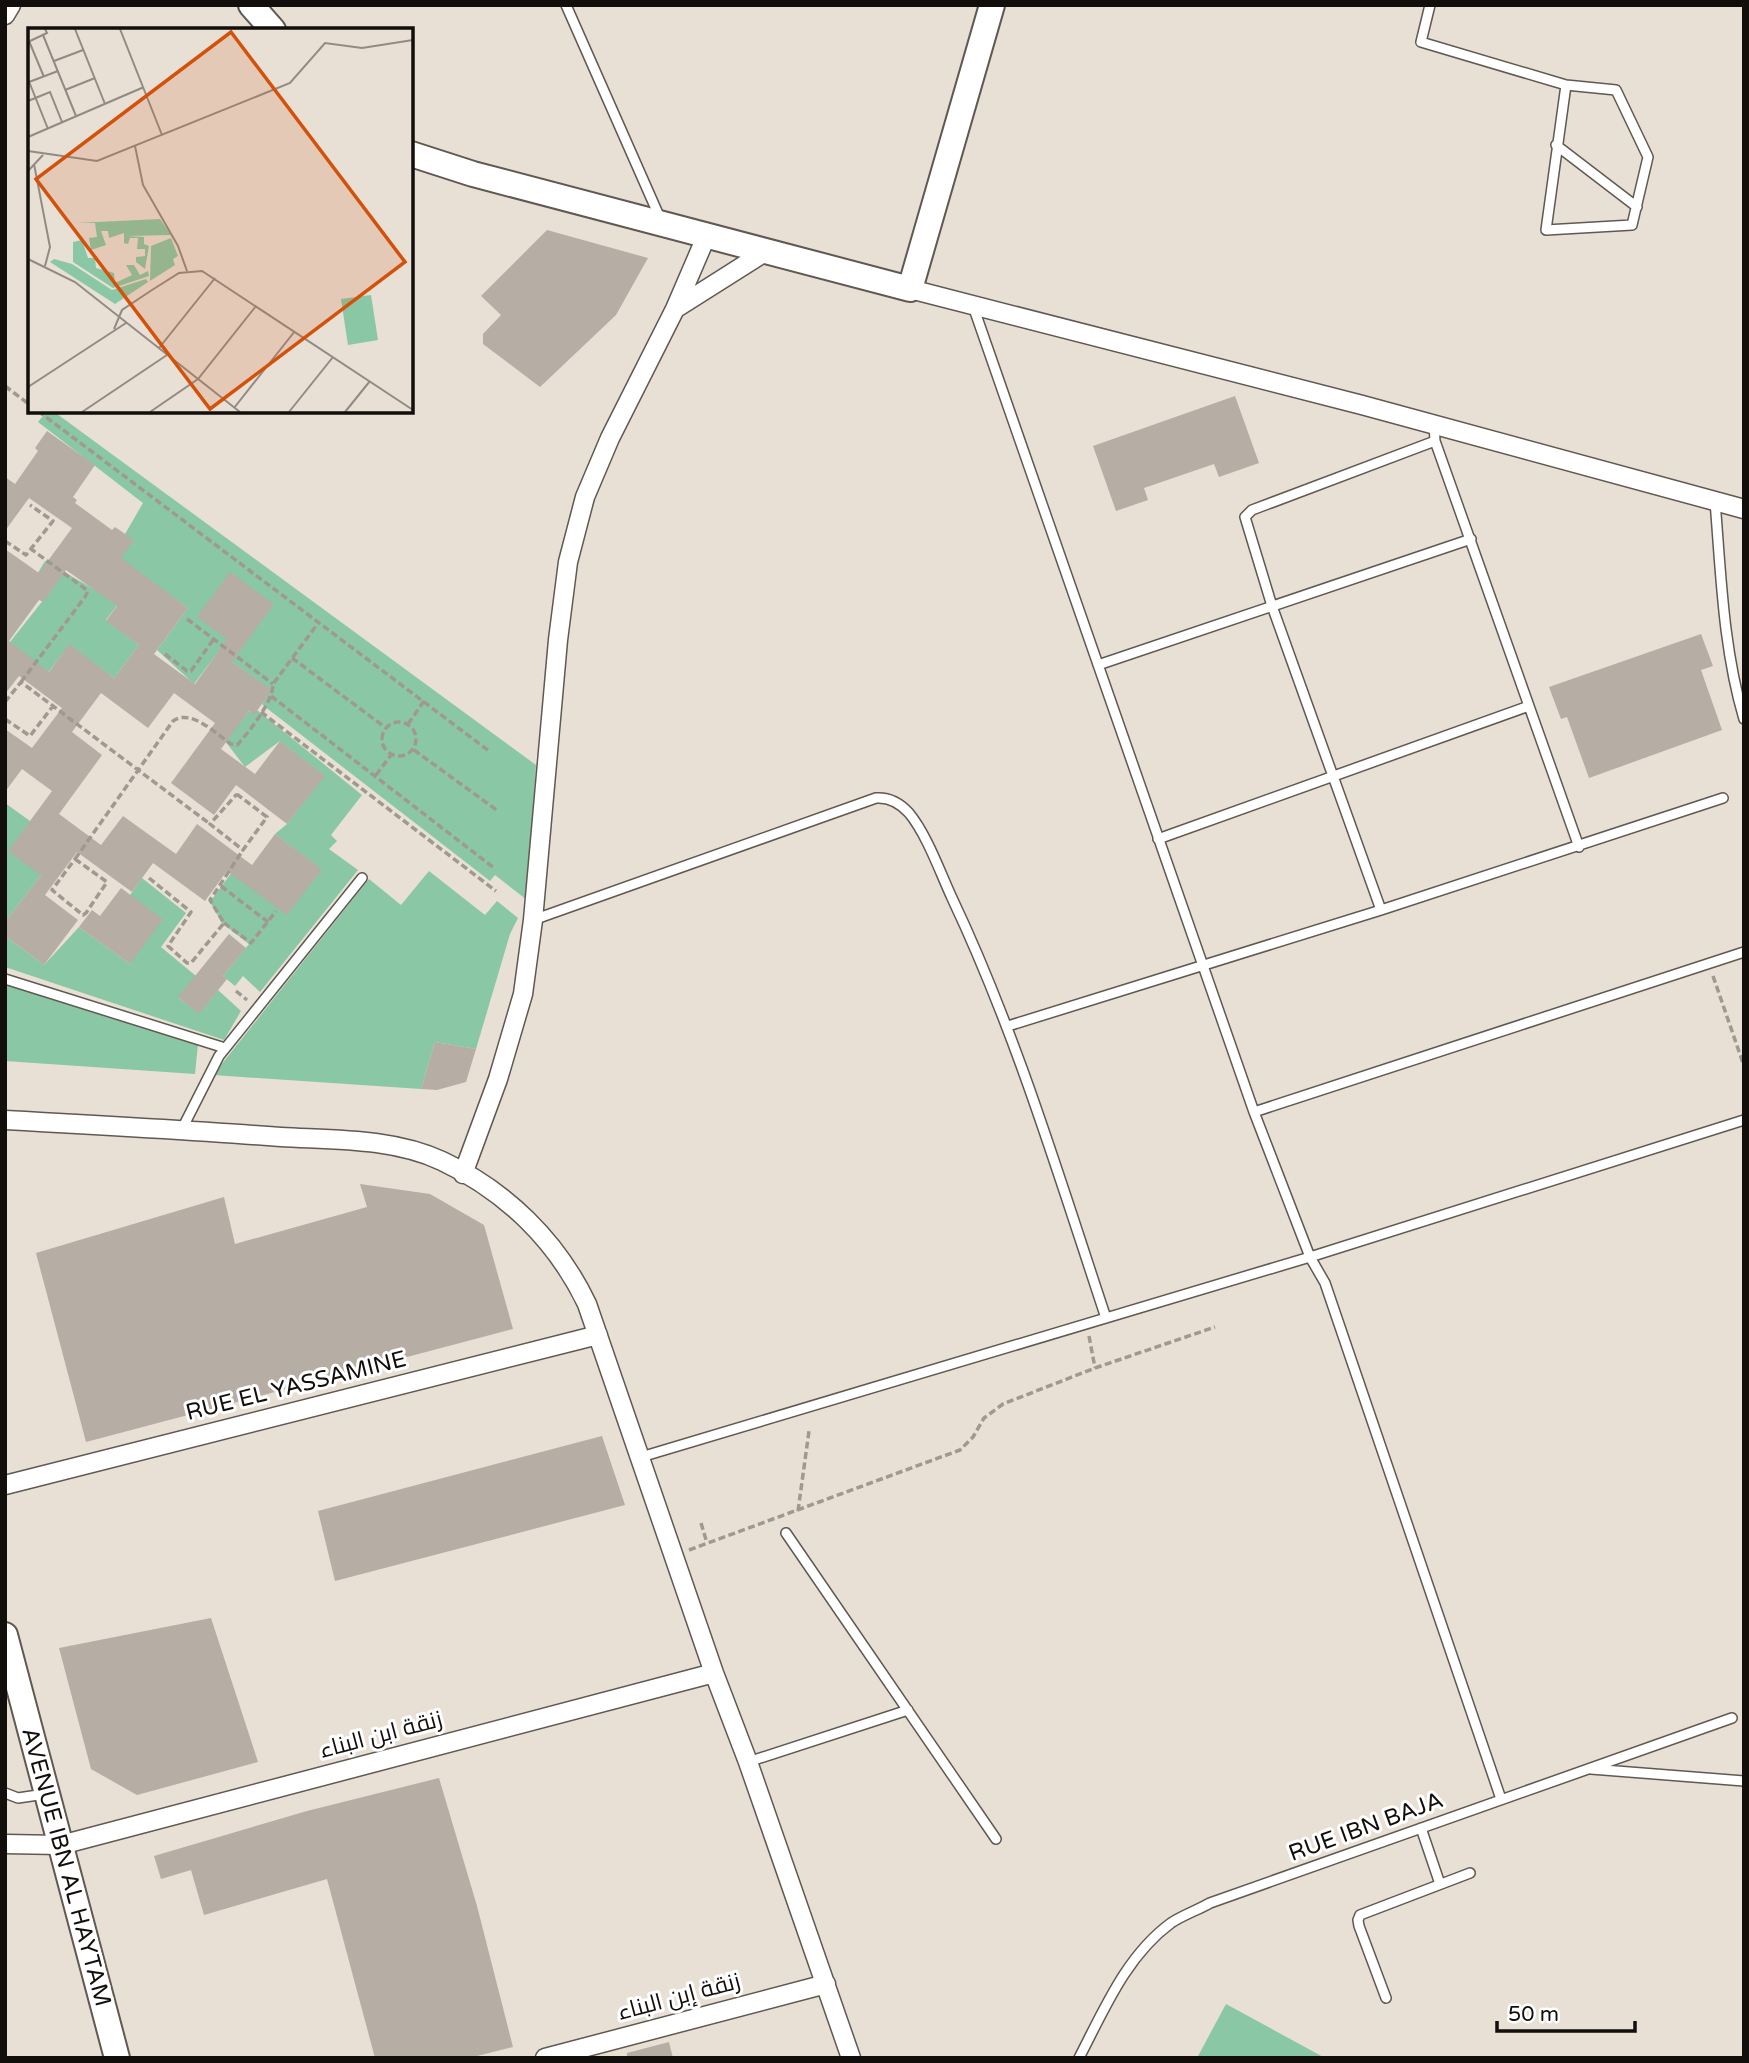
<svg xmlns="http://www.w3.org/2000/svg" width="1749" height="2063" font-family="'Varela Round',Cairo,sans-serif">
	<style>
		.green { fill: #8ac7a5 }
		.building { fill: #b6ada4; fill-rule: evenodd }
		.lines { fill: none; stroke-linecap: round; stroke-linejoin: round }
		.lane-casing { stroke: #605951; stroke-width: 12 }
		.street-casing { stroke: #605951; stroke-width: 21 }
		.secondary-casing { stroke: #605951; stroke-width: 28 }
		.path { stroke: #a09991; stroke-width: 3.5; stroke-dasharray: 7 3.5; stroke-linecap: butt }
		.lane { stroke: #fff; stroke-width: 9 }
		.street { stroke: #fff; stroke-width: 18 }
		.secondary { stroke: #fff; stroke-width: 24 }
		.labels { text-anchor: middle; dominant-baseline: central; stroke-width: 6; stroke-linejoin: round; paint-order: stroke }
		.street-label { font-size: 23px; fill: #110e0b; stroke: #fff }
		.inset-road { fill: none; stroke: #928b84; stroke-width: 2 }
		.view { fill: #d2520c; fill-opacity: 0.15; stroke: #d2520c; stroke-width: 3.5 }
		.inset-edge { fill: none; stroke: #110e0b; stroke-width: 3.5 }
	</style>
	<rect width="100%" height="100%" fill="#e8dfd5"/>
	<path class="green" d="M47 411H53L536 765 527 900 495 875 490 881 264 706 262 704 271 690 218 652 194 684 157 650 188 608 141 574 106 620 139 645 114 678 69 645 47 674 10 642 52 589 36 576 45 561 97 591 125 534 143 503 38 422Z
		M257 710 362 795 331 835 337 841 329 849 358 870 260 992 243 976 235 986 223 976 249 944 222 923 210 902 232 872 321 869 275 834 287 824 324 776 280 741 245 767 225 741 249 711 254 714Z
		M5 803 30 821 41 875 5 922Z
		M429 871 485 915 497 901 518 918 510 934 476 1049 435 1042 421 1089 213 1075 369 879 401 905Z
		M142 878 186 913 161 947 196 976 179 998 199 1013 218 990 241 1011 224 1040 5 967V936L44 965 79 927 130 964V895Z
		M5 983 198 1044 195 1074 5 1061Z
		M1226 2004 1325 2058H1197Z"/>
	<path class="building" d="M547 230 648 258 616 315 540 387 483 344V334L501 315 481 296Z
		M1235 396 1259 463 1219 477 1214 464 1144 488 1148 500 1116 511 1093 446Z
		M47 431 95 465 73 497 77 500 75 503 112 530 115 527 134 540 121 558 188 608 154 654 195 684 227 639 197 617 230 572 274 604 232 662 272 690 254 715 249 711 221 749 255 774 280 741 325 776 287 824 236 785 214 815 171 783 215 723 174 693 148 728 101 693 72 732 102 755 59 814 101 845 123 816 176 854 197 824 252 865 275 834 322 869 287 915 227 871 205 901 153 863 132 892 77 852 45 895 78 920 44 965 5 936V922L41 875 8 851 52 791 22 769 5 792V729L32 748 62 708 19 676 5 694V549L39 573 72 528 29 498 5 531V477L15 484 38 451 35 448ZM66 570 117 606 106 621 139 645 114 678 69 644 49 672 9 641 39 600 43 602Z
		M1701 634 1713 666 1701 670 1722 730 1589 778 1567 717 1561 719 1549 687Z
		M121 888 163 919 130 964 79 927 92 910 100 916Z
		M229 934 246 948 223 976 227 979 199 1014 178 997Z
		M435 1042 476 1049 466 1082 437 1090 421 1089Z
		M360 1184 430 1194 484 1225 513 1329 86 1442 36 1253 224 1197 235 1244 367 1207Z
		M602 1436 625 1505 335 1581 318 1511Z
		M211 1618 258 1762 137 1795 91 1769 59 1648Z
		M439 1778 477 1906 513 2047 469 2058H375L327 1879 204 1915 191 1870 161 1879 154 1856 307 1811Z
		M669 2042 673 2058H627V2053Z"/>
	<g class="lines">
		<g class="lane-casing">
			<path id="lane" d="M566 5 660 218
				M1430 5 1421 42 1566 85 1616 90 1648 157 1632 225 1546 230 1566 85
				M1556 145 1637 207
				M973 306 1254 1112 1310 1257 1325 1283 1501 1799
				M1434 425 1435 441 1579 847
				M1715 501C1721 574 1723 648 1744 719
				M1098 665 1471 539
				M1158 839 1529 706
				M1381 910 1272 606 1245 517 1252 510 1435 441
				M533 920 876 798C890 797 900 803 909 813 927 835 940 872 952 898 1016 1033 1059 1177 1106 1318
				M5 979 225 1048
				M1008 1026 1381 910 1723 798
				M1254 1112 1744 952
				M182 1129 219 1056 362 878
				M641 1457 1310 1257 1744 1120
				M786 1533 996 1839
				M748 1762 908 1710
				M1591 1769 1744 1781
				M5 1793 18 1798 45 1794
				M1421 1828 1440 1884
				M1386 1998 1359 1926 1358 1920 1360 1915 1470 1873
				M1079 2058C1104 2010 1126 1956 1171 1923 1183 1915 1198 1910 1210 1903L1732 1718"/>
		</g>
		<g class="street-casing">
			<path id="street" d="M5 15 11 5
				M910 289 1362 405 1744 509
				M675 309 765 252
				M5 1120C97 1125 189 1130 281 1137 334 1140 393 1138 442 1161 506 1191 557 1241 587 1304L714 1673 748 1762 851 2058
				M463 1174 498 1079 523 994 533 920 558 640 568 562 585 497 610 438 675 309 706 237
				M5 1485 598 1335
				M5 1844 61 1845 714 1673
				M545 2058 826 1984"/>
		</g>
		<g class="secondary-casing">
			<path id="secondary" d="M251 5 273 30
				M411 154 473 174 910 289 992 5
				M5 1635 117 2058"/>
		</g>
		<path class="path" d="M5 386 30 405
			M38 411 489 751
			M5 541 26 555 53 521 30 505
			M187 619 273 684
			M165 654 187 671H191L213 640
			M292 658 386 728
			M21 682 85 597 88 591 31 549
			M271 696 494 868
			M5 702 21 682 210 824
			M261 712 496 891
			M5 719 30 736 53 706
			M382 739a17 17 0 1 1 34 0a17 17 0 1 1-34 0Z
			M408 724 424 701
			M414 750 498 811
			M376 775 391 755
			M236 795H238L267 817 243 850 210 824Z
			M75 859 173 721C191 708 216 734 231 744L237 745C249 732 273 702 273 684L319 622
			M75 859 107 882 86 913 83 915 52 890Z
			M149 878 191 912 168 946 187 963H191L224 923 210 900 243 850
			M221 886 268 922
			M224 923 251 943 276 911
			M1713 976 1744 1066
			M236 991 247 1000
			M1089 1336 1095 1368
			M798 1511 809 1431
			M701 1523 707 1543
			M689 1550 960 1450 973 1437 984 1418 1003 1404 1095 1368 1215 1327"/>
		<use href="#lane" class="lane"/>
		<use href="#street" class="street"/>
		<use href="#secondary" class="secondary"/>
	</g>
	<g class="labels">
		<g class="street-label">
			<text transform="translate(296 1386) rotate(-14)">RUE EL YASSAMINE</text>
			<text transform="translate(381 1735) rotate(-15)">زنقة ابن البناء</text>
			<text transform="translate(1366 1827) rotate(-20)">RUE IBN BAJA</text>
			<text transform="translate(66 1867) rotate(75)">AVENUE IBN AL HAYTAM</text>
			<text transform="translate(679 1997) rotate(-15)">زنقة إبن البناء</text>
		</g>
	</g>
	<g transform="translate(28 28)">
		<rect width="385" height="385" fill="#e8dfd5"/>
		<path d="M132 191 143 207 98 208 116 209V216L121 218 117 241 108 234V229L117 228V221H109L110 210H102L100 216 96 215V205L81 210 80 203H73L78 217 63 222 61 210 69 209 67 195H48ZM143 210 150 228 145 231 147 237 122 253 123 218ZM54 212 60 230H67L68 240 86 245 87 255 104 247 98 237H106L112 247 120 243 121 248 85 260 45 234V214ZM26 231 44 236 84 262 118 251 120 254 87 276 22 234ZM343 267 350 312 320 317 313 271Z" fill="#8ac7a5"/>
		<path class="inset-road" d="M47 1 77 76M92 1 134 107M15 7 48 88M1 13 16 49M2 13 19 5 17 1M26 33 55 22M0 51 20 101M1 54 30 43M37 62 67 50M0 73 22 64 34 94M0 109 116 59M107 118 115 157 150 218 159 243M0 123 69 133 262 55 297 15 334 20 385 12M6 136 22 219 17 238M0 143 15 127M0 231 47 254 212 384M86 301 94 282 124 262 151 245 174 243 385 382M131 320 187 250M0 359 98 295M206 380 267 303M54 384 139 327M122 384 170 351 228 278M261 384 305 329M317 384 342 353"/>
		<path class="view" d="M203 4 377 234 182 381 8 151Z"/>
		<rect width="385" height="385" class="inset-edge"/>
	</g>
	<rect width="1749" height="2063" fill="none" stroke="#110e0b" stroke-width="14"/>
	<path d="M1497 2021v10h138v-10" fill="none" stroke="#110e0b" stroke-width="3.5"/>
	<text x="1508" y="2021" font-size="21" fill="#110e0b" stroke="#ffffff" stroke-width="5" paint-order="stroke">50 m</text>
</svg>
